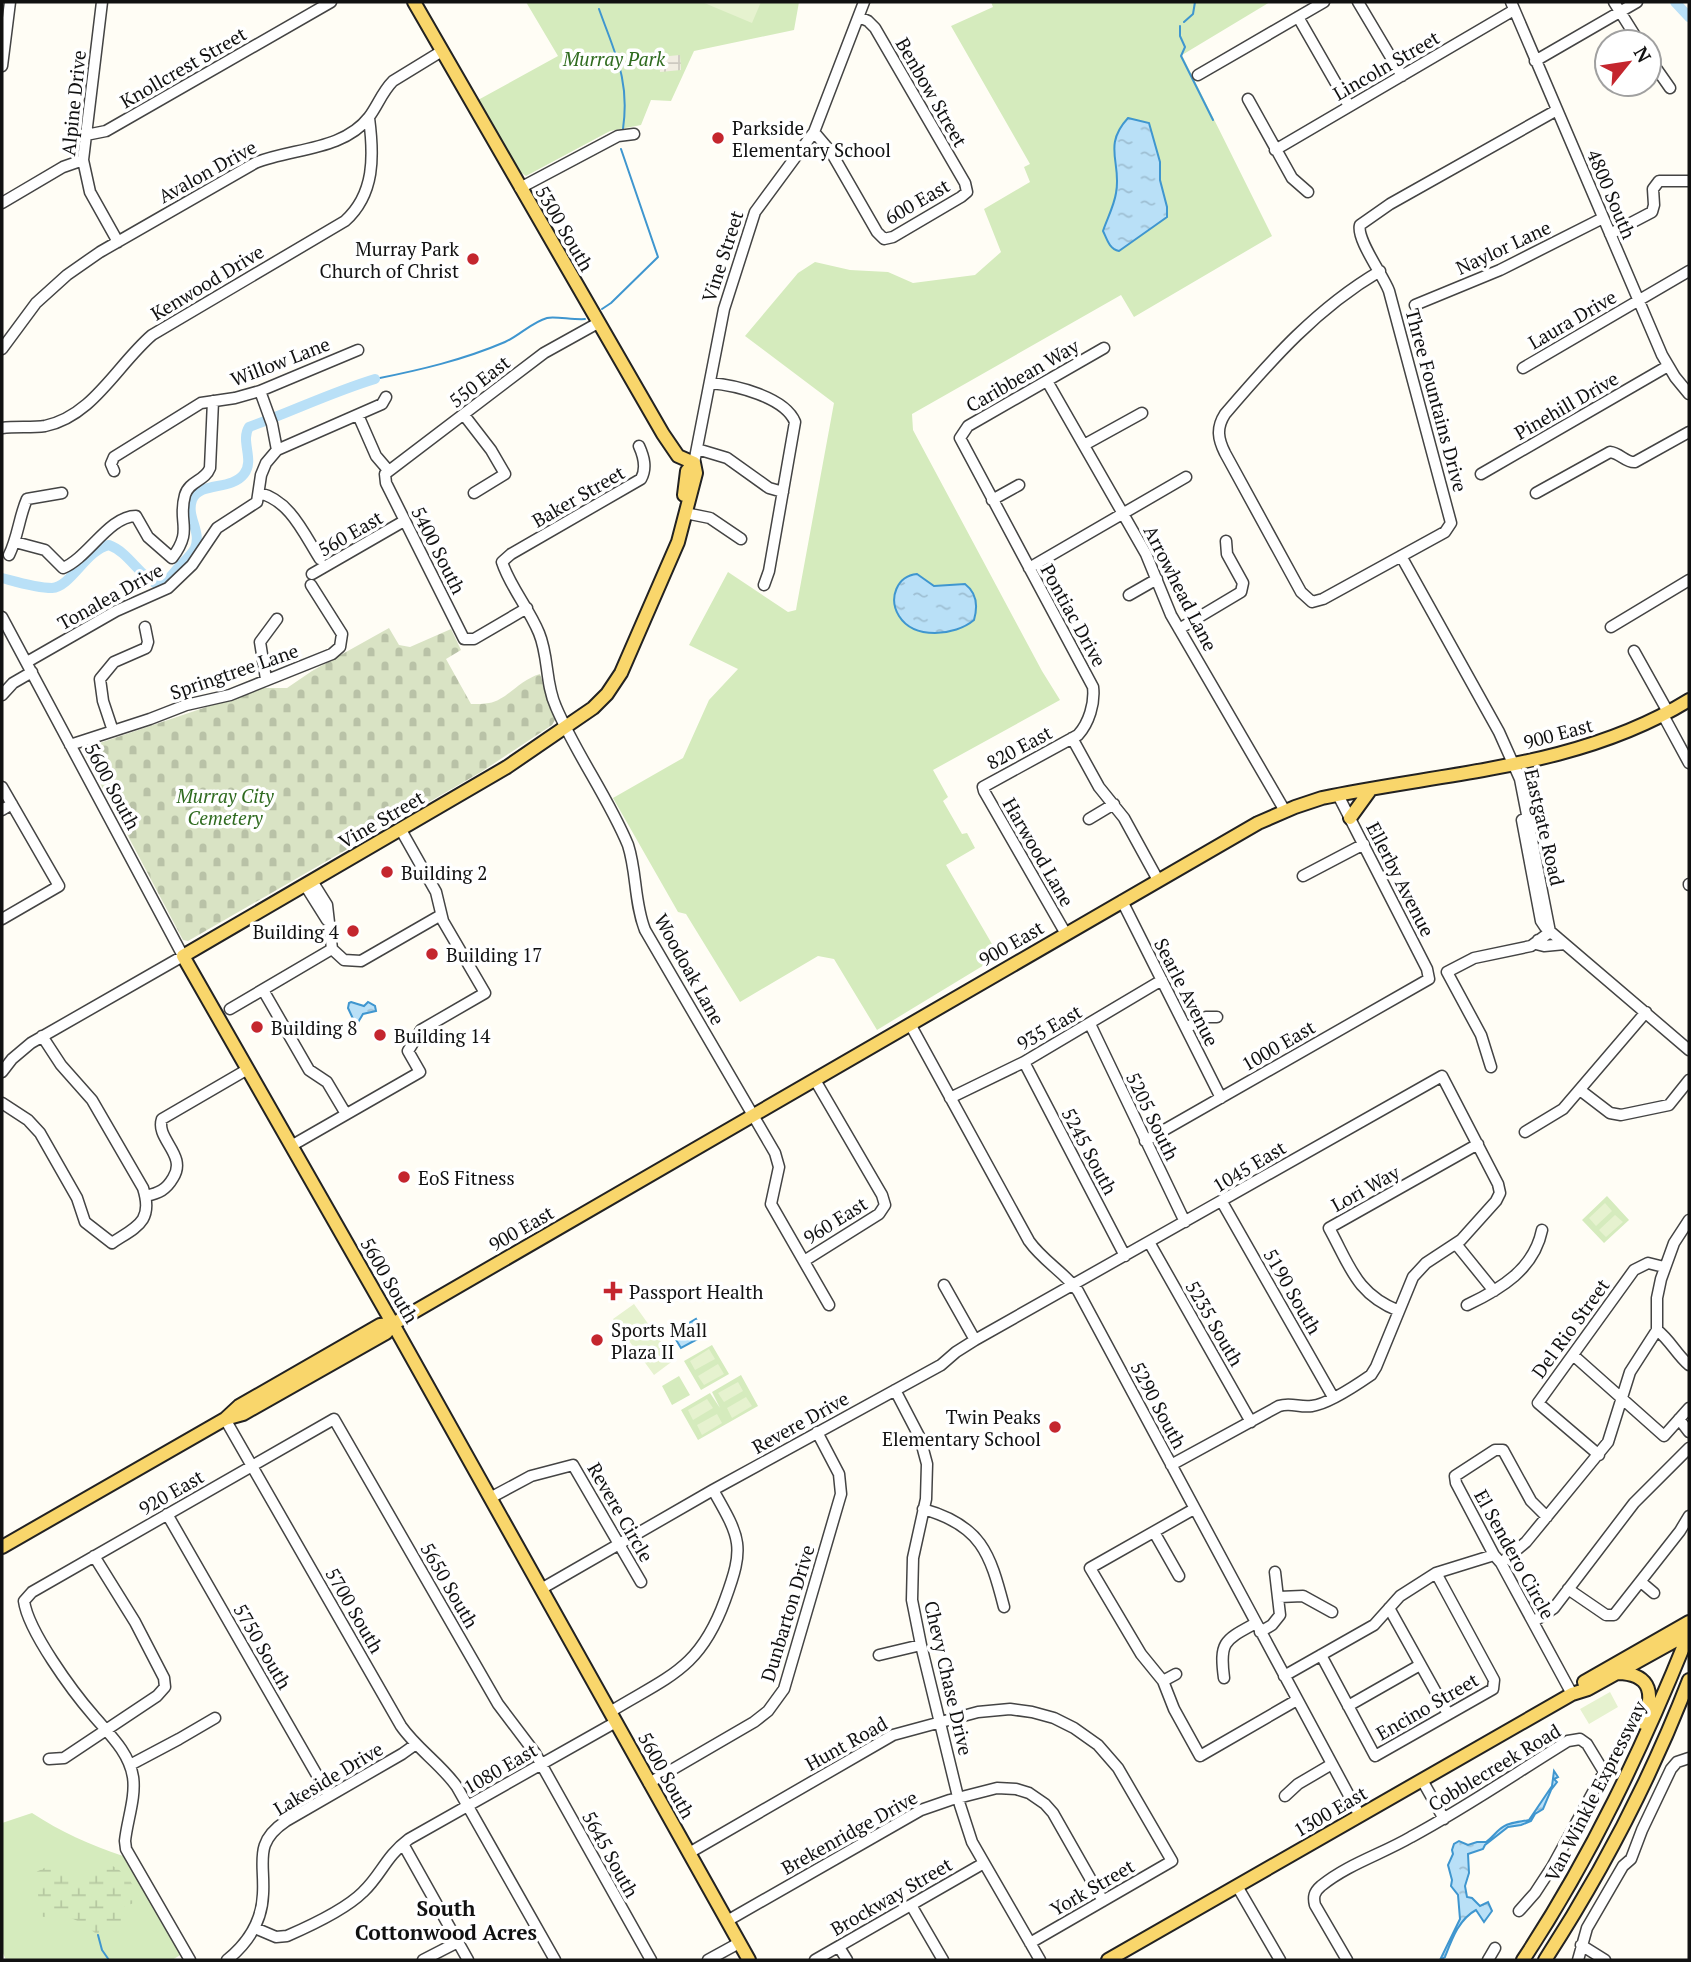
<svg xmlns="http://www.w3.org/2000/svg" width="1691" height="1962" font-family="'PT Serif',serif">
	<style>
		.grass { fill: #d5ebbd }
		.wetland { fill: url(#wetland-marsh) }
		.cemetery { fill: url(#cemetery-stones) }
		.pitch { fill: #e6f2cf }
		.plaza { fill: url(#plaza-grid) }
		.water { fill: url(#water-ripples); stroke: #3f96cf; stroke-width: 2 }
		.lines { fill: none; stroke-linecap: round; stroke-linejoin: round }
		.stream { stroke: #3f96cf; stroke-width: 2 }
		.river { stroke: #b9e0f7; stroke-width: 10 }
		.minor-casing { stroke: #444; stroke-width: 13 }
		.major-casing { stroke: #222; stroke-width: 16 }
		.minor { stroke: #fff; stroke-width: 10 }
		.major { stroke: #f9d66b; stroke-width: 12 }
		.poi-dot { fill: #c4262e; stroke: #fff; stroke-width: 2.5 }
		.labels { text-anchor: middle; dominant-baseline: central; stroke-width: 7; stroke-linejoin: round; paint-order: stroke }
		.park-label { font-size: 19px; font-style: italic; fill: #2f6b1f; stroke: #fff }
		.street-label { font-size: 19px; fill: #111; stroke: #fff }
		.poi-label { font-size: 19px; fill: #111; stroke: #fff; text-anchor: start }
		.neighbourhood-label { font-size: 21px; font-weight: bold; fill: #111; stroke: #fff }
	</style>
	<defs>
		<pattern id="wetland-marsh" width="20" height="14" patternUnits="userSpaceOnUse" patternTransform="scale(1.75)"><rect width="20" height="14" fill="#d5ebbd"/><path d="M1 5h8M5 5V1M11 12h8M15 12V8" fill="none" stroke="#b6c8a1"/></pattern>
		<pattern id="cemetery-stones" width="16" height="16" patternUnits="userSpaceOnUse" patternTransform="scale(1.75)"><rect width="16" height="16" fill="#d9e3c4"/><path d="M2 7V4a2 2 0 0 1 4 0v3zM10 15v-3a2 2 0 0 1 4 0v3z" fill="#b9c2a7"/></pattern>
		<pattern id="plaza-grid" width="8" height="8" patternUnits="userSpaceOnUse" patternTransform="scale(1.75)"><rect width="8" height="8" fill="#f1ede2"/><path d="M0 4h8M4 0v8" fill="none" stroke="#cecac1"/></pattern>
		<pattern id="water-ripples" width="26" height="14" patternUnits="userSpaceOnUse" patternTransform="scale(1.75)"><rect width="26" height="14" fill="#b9e0f7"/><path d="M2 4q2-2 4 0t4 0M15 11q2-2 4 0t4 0" fill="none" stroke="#9ebfd3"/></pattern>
	</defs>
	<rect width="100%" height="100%" fill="#fffdf5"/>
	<path class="grass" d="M526 2H799L794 30 694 51 671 101 651 100 641 125 610 131 526 176 520 172 478 100 558 56Z
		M991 2H1270L1182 55 1272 236 1134 317 1121 295 912 414 913 430 1042 671 1060 700 933 770 948 797 943 801 962 834 967 833 975 848 946 865 999 956 877 1030 834 959 818 956 740 1002 686 914 678 912 613 798 683 758 709 700 738 669 689 645 728 572 788 612 796 610 797 604 834 403 745 336 798 273 815 262 850 270 888 272 913 283 975 275 1001 252 984 209 1030 182 1024 167 1030 164 951 26 993 7Z
		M1607 1196 1629 1220 1604 1243 1582 1220Z
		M712 1345 729 1374 701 1390 684 1361Z
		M741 1375 758 1406 698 1440 681 1410 710 1393 720 1408 712 1392Z
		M679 1376 690 1395 672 1405 662 1386Z
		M32 1813C61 1832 90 1845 123 1856L182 1954 172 1960H6L2 1951V1823Z"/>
	<path class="wetland" d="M100 1862C120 1865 129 1879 140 1895L134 1903 119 1908 124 1921 118 1926 108 1921 101 1923 98 1935C88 1928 76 1917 63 1917 53 1916 51 1919 40 1916L36 1872 55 1863 77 1880 92 1871Z"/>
	<path class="cemetery" d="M389 628 399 645 410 647 451 629 461 650 446 659 471 704C477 704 484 704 489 703 507 700 519 680 540 674L555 720 552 725 481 772 188 941 183 940 82 749 263 688H287L312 671Z"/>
	<path class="pitch" d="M702 2H761L752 23Z
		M1605 1203 1612 1211 1596 1226 1589 1218Z
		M1615 1215 1623 1222 1606 1237 1599 1230Z
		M634 1304 674 1360 654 1375 613 1319Z
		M709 1349 715 1359 695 1370 690 1361Z
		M718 1364 724 1374 704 1385 698 1376Z
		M738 1382 743 1391 724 1402 718 1393Z
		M746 1397 752 1406 732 1418 727 1408Z
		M707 1399 713 1408 693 1420 688 1410Z
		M717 1414 722 1423 702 1435 697 1425Z
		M1610 1692 1618 1707 1589 1724 1580 1709Z"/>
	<path class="plaza" d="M680 55 681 70 660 72 659 57Z"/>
	<path class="water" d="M1128 118 1149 123 1160 162V180L1167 207V217L1119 251C1109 249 1107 239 1103 231 1107 219 1114 206 1116 193 1122 163 1102 146 1128 118Z
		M917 574 934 586 965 584C977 593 978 606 974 620 955 636 914 640 899 616 888 598 897 576 917 574Z
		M351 1002 364 1006 368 1002 375 1006 376 1011 363 1014 357 1024 355 1023 348 1008 349 1003Z
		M696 1319 705 1335 681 1348 672 1333Z
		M1554 1771 1558 1777 1554 1779 1557 1782 1551 1790 1543 1809 1535 1814 1531 1821 1521 1825 1508 1827 1485 1845 1483 1849 1468 1854 1469 1873 1465 1886 1467 1897 1472 1898 1480 1906 1488 1902 1492 1911 1484 1922 1476 1910C1459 1919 1452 1939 1445 1957L1440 1960 1460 1919 1458 1895 1451 1886 1452 1880 1448 1865 1453 1854 1452 1850 1454 1844 1459 1841 1468 1845 1477 1842H1486C1492 1838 1495 1833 1500 1829 1507 1822 1520 1822 1529 1820L1552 1786Z"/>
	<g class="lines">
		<path class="stream" d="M599 9C615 54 630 80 623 129
			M1184 22 1193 14 1195 2
			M1180 26V36L1185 47 1181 56 1213 120
			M602 309 611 303 658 257 621 149
			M375 379C420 370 463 360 505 342 519 336 532 322 547 318 554 316 574 320 585 319
			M98 1935 102 1950 109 1960"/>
		<path class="river" d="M1675 2 1689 17
			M2 578C17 582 36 588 52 588 71 587 86 550 109 545 128 552 138 574 156 584 166 584 171 576 177 569 183 562 191 556 195 548 202 531 186 517 192 500 200 481 231 491 244 474 255 460 240 441 249 427 291 412 332 392 375 379"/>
		<g class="minor-casing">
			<path id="minor" d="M102 2 83 160 90 192 118 242
				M1358 2 1402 76
				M1511 2 1662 355 1675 377 1689 394
				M1614 2 1639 42
				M1298 17 1349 106
				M1649 58 1670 88
				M1535 61 1637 2
				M2 66 10 2
				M1198 75 1324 2
				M1248 99 1292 178 1308 192
				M814 132 831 152 877 232 884 239 893 237 961 197 967 192 965 183 875 28 868 21 859 17
				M86 135 106 131 331 2
				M1275 150 1514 10
				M520 188 618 136 634 134
				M2 203 63 167 83 160
				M1610 234 1652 212 1654 205 1653 189 1659 181H1689
				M1380 271C1317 308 1272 359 1225 414 1216 428 1218 439 1225 453L1301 592 1312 602 1323 599 1445 532 1451 523 1389 291C1383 275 1356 239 1360 225L1390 204 1557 110
				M1415 305 1500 270 1603 218
				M2 349 36 303 67 275 100 252 255 163C291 148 343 151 369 117 378 105 382 92 393 81L442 51
				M1523 368 1689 271
				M1047 381 1146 554 1171 615 1285 811
				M710 383C735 385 785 397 795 422L769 571 764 585
				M260 391 272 424 277 450
				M358 415 376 456 388 470
				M464 415 491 450 505 474 474 493
				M2 428C16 426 31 428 45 426 93 416 117 365 152 335L345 221C375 194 374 156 369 118
				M1084 445 1142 413
				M639 446C644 457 647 468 641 479L511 554 502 562C510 587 529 608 539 633 549 657 545 683 556 707 576 754 608 797 628 845 637 873 634 902 645 930L775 1153 779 1167 771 1204 829 1305
				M697 449 727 458 769 488 783 492
				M694 463 724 309 755 212 814 132 864 2
				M114 471 111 464 114 457 201 403 235 398 260 391 358 350
				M1481 474 1668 366
				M259 493C290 500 304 534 320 559
				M1536 493 1610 452C1620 453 1626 463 1635 462L1689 432
				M992 500 1019 485
				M685 513 710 518 741 539
				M15 542 45 550 63 568C88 558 109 516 136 516L148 537 172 558C194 529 177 523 185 495 189 481 205 481 210 468L213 401
				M9 555C18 537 19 517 27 499L62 493
				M1401 556 1499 732 1520 779 1550 932
				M1029 568 1186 477
				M312 574 404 521
				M1129 595 1157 579
				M527 608 474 639H464L386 483 385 474 544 353 598 323
				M2 617 183 956 31 1043 12 1059 2 1072
				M1611 627 1689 580
				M1179 629 1241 592 1243 583 1227 554 1226 541
				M1634 651 1668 712
				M27 662 116 611 168 588 192 565 217 528 257 502 261 475 266 463 277 450 382 404 386 397
				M266 679 260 642 277 619
				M2 695 13 683 32 672
				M1663 715 1689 763
				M113 731 103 701 100 679 114 662 146 648 148 642 145 627
				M1072 738 1099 787 1124 818 1158 880
				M70 745 150 719 186 705 230 695 332 654 340 647 342 634 311 585
				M2 787 59 886 2 919
				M2 810 12 804
				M1089 819 1114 804
				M1522 820 1541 921 1545 927 1689 1050
				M1303 876 1364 844
				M312 881 327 905 332 949 344 960 361 961 441 915
				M305 885 327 920
				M1689 885V884
				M1122 901 1221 1098
				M1066 934 984 791 983 787 1078 735C1089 723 1095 703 1093 687L960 438 968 426 1104 348
				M1538 940 1536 944 1544 946 1565 944
				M263 990 309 1070 327 1082 346 1114
				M230 1009 332 949
				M910 1024 1029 1241C1043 1261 1064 1272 1078 1291L1360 1816
				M1090 1024 1185 1222
				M1186 1028 1206 1017H1217
				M1024 1062 1125 1256
				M1491 1067 1481 1035 1447 972 1474 958 1531 946 1550 932
				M1580 1090 1610 1113 1621 1115 1669 1105 1689 1080
				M950 1098 1024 1062 1162 980
				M2 1103 28 1120 40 1133 77 1198 85 1222 112 1243C136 1227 154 1222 143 1188L92 1100 61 1065 42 1036
				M1525 1132 1563 1109 1646 1012
				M1145 1141 1429 979 1427 969 1338 795
				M291 1146 420 1072 408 1051 421 1030 485 993 443 921 436 892 401 830
				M146 1196C159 1193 166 1190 173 1178 188 1155 155 1139 162 1119L248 1069
				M1222 1202 1333 1397
				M1149 1242 1251 1422
				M1456 1244 1494 1291
				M804 1261 879 1214 885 1205 882 1195 815 1080
				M944 1285 975 1340
				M1467 1305C1501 1289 1534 1269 1542 1230
				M1399 1311C1356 1294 1350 1266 1329 1228L1478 1144
				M1657 1330C1670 1340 1677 1355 1689 1365
				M1573 1355 1664 1436 1689 1408
				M895 1390 920 1438 927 1464 926 1499 913 1558 912 1600 921 1645 960 1805 972 1842 1040 1960
				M225 1419 401 1726C417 1749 441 1764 457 1787L555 1960
				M1679 1419 1689 1432
				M1599 1455 1538 1403 1634 1270 1648 1263 1664 1267
				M490 1498 531 1476 573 1465 641 1582
				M923 1509C981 1525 990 1553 1004 1607
				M1194 1509 1090 1568 1141 1654 1163 1681 1174 1709 1200 1756 1297 1700
				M167 1514 329 1796
				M1547 1517 1531 1501 1503 1450H1495L1455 1476 1456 1483 1494 1555 1501 1563 1572 1694
				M1154 1532 1179 1576
				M1501 1563 1526 1542 1608 1442 1630 1372 1657 1330V1298L1661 1279 1674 1243 1689 1220
				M1641 1582 1654 1593
				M541 1589 713 1490 941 1365 956 1352 975 1340 1442 1076 1498 1184 1500 1193 1496 1201 1461 1240 1426 1263 1413 1277 1376 1367 1371 1375C1358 1384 1328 1404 1312 1406 1300 1408 1291 1402 1279 1406L1171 1465
				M1568 1589 1606 1615H1614L1680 1531 1689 1516
				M1279 1597 1303 1596 1332 1612
				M1389 1608 1448 1714
				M1533 1622 1554 1608 1634 1503 1689 1448
				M1260 1632 1272 1625 1280 1615 1275 1572
				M879 1655 921 1645
				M1321 1655 1375 1756 1493 1689 1494 1680 1436 1573
				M1284 1676 1374 1625 1400 1596 1436 1573 1494 1555
				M1224 1678C1219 1641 1225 1640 1256 1623
				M1163 1681 1176 1674
				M1348 1706 1420 1665
				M610 1712C669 1676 700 1669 725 1600 745 1546 741 1539 713 1490
				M49 1759 64 1758 157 1696 165 1687 164 1678 135 1622 94 1556
				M130 1765 179 1739 215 1718
				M1422 1780 1444 1819
				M649 1783 754 1722 768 1711 784 1689 841 1494 839 1474 817 1432
				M1285 1796 1298 1784 1332 1764
				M403 1844 468 1960
				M689 1853 893 1735 978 1712 1010 1709 1032 1712 1054 1718 1074 1728 1098 1745 1118 1768 1172 1861 1030 1943
				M1237 1886 1280 1960
				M911 1905 943 1960
				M727 1921 921 1810 950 1800 997 1788 1016 1789 1029 1793 1045 1804 1053 1813 1103 1901
				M255 1928 276 1937 287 1936C310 1926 345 1910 363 1892 382 1874 385 1857 409 1839L616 1722
				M1581 1945 1605 1960
				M839 1947 847 1960
				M190 1960 126 1849 125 1841C127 1821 136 1797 133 1777 129 1752 109 1734 93 1715 73 1692 28 1631 24 1601L32 1592 334 1419 498 1704 535 1753 651 1960
				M227 1960C248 1943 262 1922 263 1894 265 1862 253 1843 286 1821L402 1754 416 1744
				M423 1960 458 1942
				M708 1960 739 1943
				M815 1960 984 1863
				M1347 1960 1315 1905C1313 1897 1314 1892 1321 1886 1348 1864 1382 1854 1411 1837 1465 1808 1516 1773 1568 1741L1580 1739 1587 1744 1604 1772 1552 1867 1535 1893 1519 1911
				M1488 1960 1495 1948
				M1578 1960 1587 1928 1623 1866 1631 1859 1642 1830 1671 1769 1677 1762 1689 1758"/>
		</g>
		<g class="major-casing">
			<path id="major" d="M414 2 663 434 678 456 694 463
				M694 463 696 473 678 542 621 673 607 694 593 708 507 767 183 956 393 1324 749 1960
				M684 495 687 471 694 463
				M1350 818 1371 789
				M225 1419 243 1414 386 1333 393 1324 1258 823 1295 807 1322 798C1446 772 1579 768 1689 700
				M2 1547 225 1419 239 1406 380 1325 393 1324
				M1618 1673C1653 1674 1654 1696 1643 1723
				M1584 1682 1689 1622
				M1108 1960 1572 1694 1588 1689 1689 1633
				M1523 1960C1591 1857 1643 1747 1689 1633
				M1545 1960C1602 1872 1651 1778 1689 1680"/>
		</g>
		<use href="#minor" class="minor"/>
		<use href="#major" class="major"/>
	</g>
	<g class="poi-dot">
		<circle cx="718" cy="138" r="7"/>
		<circle cx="473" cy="259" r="7"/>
		<circle cx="387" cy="872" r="7"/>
		<circle cx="353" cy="931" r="7"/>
		<circle cx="432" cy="954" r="7"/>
		<circle cx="257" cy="1027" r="7"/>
		<circle cx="380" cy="1035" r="7"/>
		<circle cx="404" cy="1177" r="7"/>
		<path d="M609.5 1280.5h7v7h7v7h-7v7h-7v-7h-7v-7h7z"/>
		<circle cx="597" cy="1340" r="7"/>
		<circle cx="1055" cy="1427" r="7"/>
	</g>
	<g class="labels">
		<g class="park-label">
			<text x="614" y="58">Murray Park</text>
			<text x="225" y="795">Murray City<tspan x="225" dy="22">Cemetery</tspan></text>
		</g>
		<g class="street-label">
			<text transform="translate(1386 65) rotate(-30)">Lincoln Street</text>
			<text transform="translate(183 67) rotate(-30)">Knollcrest Street</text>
			<text transform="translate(932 92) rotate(60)">Benbow Street</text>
			<text transform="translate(73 103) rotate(-84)">Alpine Drive</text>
			<text transform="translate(207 171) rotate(-29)">Avalon Drive</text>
			<text transform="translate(1612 194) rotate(67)">4800 South</text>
			<text transform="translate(917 201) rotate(-30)">600 East</text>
			<text transform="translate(565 228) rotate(60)">5300 South</text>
			<text transform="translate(1503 247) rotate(-25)">Naylor Lane</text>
			<text transform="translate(722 256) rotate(-72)">Vine Street</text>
			<text transform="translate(207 282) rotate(-31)">Kenwood Drive</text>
			<text transform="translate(1572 319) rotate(-30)">Laura Drive</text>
			<text transform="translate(280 361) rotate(-21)">Willow Lane</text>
			<text transform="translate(1022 375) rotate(-30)">Caribbean Way</text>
			<text transform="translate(479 381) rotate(-38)">550 East</text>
			<text transform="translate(1437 400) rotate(75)">Three Fountains Drive</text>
			<text transform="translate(1566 405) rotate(-30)">Pinehill Drive</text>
			<text transform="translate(578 496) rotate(-30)">Baker Street</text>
			<text transform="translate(350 533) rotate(-30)">560 East</text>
			<text transform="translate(439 550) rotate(63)">5400 South</text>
			<text transform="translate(1181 588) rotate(63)">Arrowhead Lane</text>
			<text transform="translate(110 596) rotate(-29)">Tonalea Drive</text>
			<text transform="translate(1074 615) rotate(61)">Pontiac Drive</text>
			<text transform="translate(234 671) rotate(-19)">Springtree Lane</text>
			<text transform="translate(1558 733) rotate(-15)">900 East</text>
			<text transform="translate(1019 747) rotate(-28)">820 East</text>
			<text transform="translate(113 786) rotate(62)">5600 South</text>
			<text transform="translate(381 819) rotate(-30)">Vine Street</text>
			<text transform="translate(1545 827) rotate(77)">Eastgate Road</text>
			<text transform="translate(1039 852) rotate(60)">Harwood Lane</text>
			<text transform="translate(1401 879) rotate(63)">Ellerby Avenue</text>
			<text transform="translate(1011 943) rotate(-30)">900 East</text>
			<text transform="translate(690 969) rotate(61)">Woodoak Lane</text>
			<text transform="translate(1187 992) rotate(63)">Searle Avenue</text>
			<text transform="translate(1049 1027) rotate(-30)">935 East</text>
			<text transform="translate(1278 1045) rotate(-30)">1000 East</text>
			<text transform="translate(1153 1116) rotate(64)">5205 South</text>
			<text transform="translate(1090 1151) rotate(62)">5245 South</text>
			<text transform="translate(1249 1166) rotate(-31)">1045 East</text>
			<text transform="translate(1365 1188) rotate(-29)">Lori Way</text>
			<text transform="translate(835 1220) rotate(-32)">960 East</text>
			<text transform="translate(521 1228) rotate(-30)">900 East</text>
			<text transform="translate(390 1280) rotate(60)">5600 South</text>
			<text transform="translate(1293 1291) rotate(60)">5190 South</text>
			<text transform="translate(1215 1323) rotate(60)">5235 South</text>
			<text transform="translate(1570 1328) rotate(-54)">Del Rio Street</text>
			<text transform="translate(1159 1405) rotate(62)">5290 South</text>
			<text transform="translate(800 1422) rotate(-29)">Revere Drive</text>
			<text transform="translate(171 1492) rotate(-30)">920 East</text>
			<text transform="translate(621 1512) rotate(60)">Revere Circle</text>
			<text transform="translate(1515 1554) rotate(61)">El Sendero Circle</text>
			<text transform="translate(450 1585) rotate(60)">5650 South</text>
			<text transform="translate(355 1610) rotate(60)">5700 South</text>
			<text transform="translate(787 1613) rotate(-73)">Dunbarton Drive</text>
			<text transform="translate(263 1646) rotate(60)">5750 South</text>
			<text transform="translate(949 1678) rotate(77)">Chevy Chase Drive</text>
			<text transform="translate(1427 1706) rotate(-30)">Encino Street</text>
			<text transform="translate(846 1743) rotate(-29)">Hunt Road</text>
			<text transform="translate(1494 1767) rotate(-31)">Cobblecreek Road</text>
			<text transform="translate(500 1768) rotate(-30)">1080 East</text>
			<text transform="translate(667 1775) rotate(61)">5600 South</text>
			<text transform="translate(328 1778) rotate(-31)">Lakeside Drive</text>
			<text transform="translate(1595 1791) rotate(-63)">Van Winkle Expressway</text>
			<text transform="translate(1330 1811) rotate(-30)">1300 East</text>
			<text transform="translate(849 1832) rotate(-29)">Brekenridge Drive</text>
			<text transform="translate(611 1854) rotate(61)">5645 South</text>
			<text transform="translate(1092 1887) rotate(-30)">York Street</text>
			<text transform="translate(891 1896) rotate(-30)">Brockway Street</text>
		</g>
		<g class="poi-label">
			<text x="732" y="127">Parkside<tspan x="732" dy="22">Elementary School</tspan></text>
			<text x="459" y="248" text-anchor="end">Murray Park<tspan x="459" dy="22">Church of Christ</tspan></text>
			<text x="401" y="872">Building 2</text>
			<text x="339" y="931" text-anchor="end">Building 4</text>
			<text x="446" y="954">Building 17</text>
			<text x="271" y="1027">Building 8</text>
			<text x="394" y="1035">Building 14</text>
			<text x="418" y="1177">EoS Fitness</text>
			<text x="629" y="1291">Passport Health</text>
			<text x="611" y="1329">Sports Mall<tspan x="611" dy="22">Plaza II</tspan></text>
			<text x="1041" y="1416" text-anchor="end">Twin Peaks<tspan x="1041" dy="22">Elementary School</tspan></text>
		</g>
		<g class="neighbourhood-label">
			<text x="446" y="1908">South<tspan x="446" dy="24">Cottonwood Acres</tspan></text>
		</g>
	</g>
	<rect width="1691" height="1962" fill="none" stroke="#111111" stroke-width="7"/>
	<g transform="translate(1628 63) rotate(60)"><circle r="33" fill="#ffffff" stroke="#a0a0a0" stroke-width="2"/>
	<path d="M0-5L12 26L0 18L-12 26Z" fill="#c4262e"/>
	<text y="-10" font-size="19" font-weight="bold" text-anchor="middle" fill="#111111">N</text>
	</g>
</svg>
